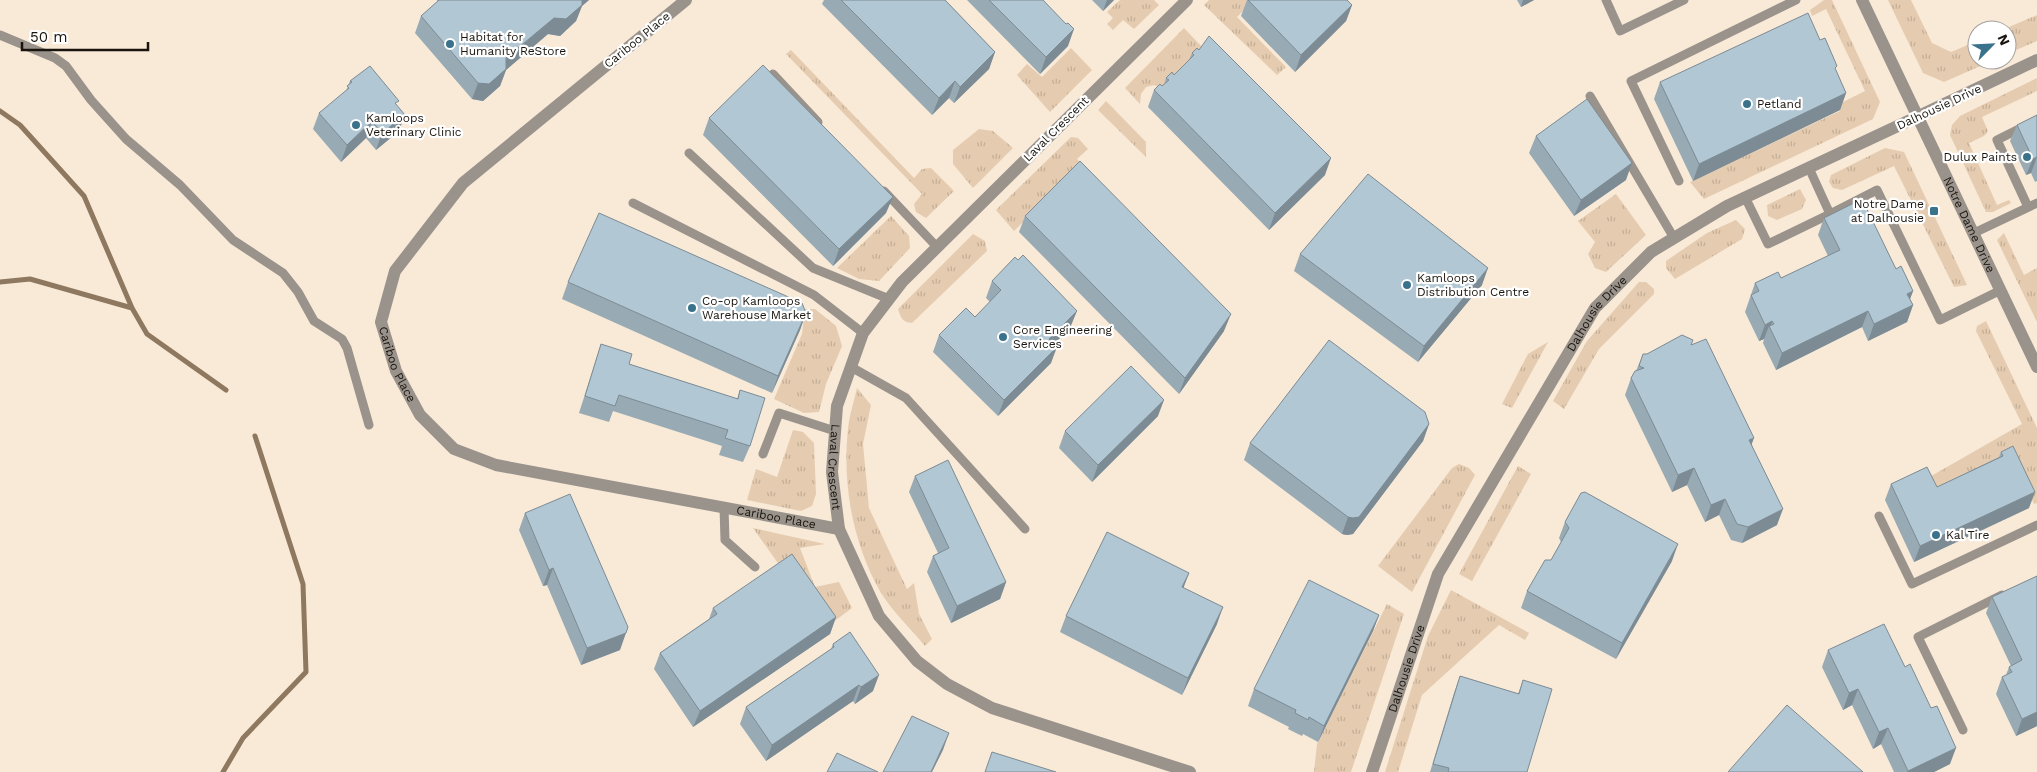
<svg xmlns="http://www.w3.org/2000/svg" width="2037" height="772" font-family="'Work Sans',sans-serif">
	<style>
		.grass { fill: url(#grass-tufts) }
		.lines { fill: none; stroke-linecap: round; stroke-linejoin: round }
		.stream { stroke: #8e785f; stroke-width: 5 }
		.service { stroke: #9a938c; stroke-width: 9 }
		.minor { stroke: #9a938c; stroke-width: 12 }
		.tertiary { stroke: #9a938c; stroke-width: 12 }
		.wall { fill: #98abb5 }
		.shaded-wall { fill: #7c8b94 }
		.building { fill: #b1c7d3; stroke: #7c8b94 }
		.poi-dot { fill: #3a728c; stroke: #fff; stroke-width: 2 }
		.labels { text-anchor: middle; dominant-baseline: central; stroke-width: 4.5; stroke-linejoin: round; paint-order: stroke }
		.poi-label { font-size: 12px; fill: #19140d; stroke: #fff; text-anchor: start }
		.street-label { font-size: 12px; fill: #19140d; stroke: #fff }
	</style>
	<defs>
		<pattern id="grass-tufts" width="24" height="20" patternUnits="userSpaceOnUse" patternTransform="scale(1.25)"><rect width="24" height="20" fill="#e5ccb0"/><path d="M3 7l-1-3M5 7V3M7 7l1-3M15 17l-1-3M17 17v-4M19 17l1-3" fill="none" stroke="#c4ae96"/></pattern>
	</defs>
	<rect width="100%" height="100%" fill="#f9e9d7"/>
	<path class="grass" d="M1120 0H1154L1159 5 1134 29 1123 20 1113 30 1107 24 1113 18 1107 12Z
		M1209 0H1254L1237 17 1286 67 1277 75 1204 5Z
		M1824 0H1832L1880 102 1873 119 1704 199 1690 182 1840 111 1839 104 1865 91 1826 9 1812 16 1810 10Z
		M1888 0H1911L1932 43 1951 52 1977 41V60H1994L1944 82 1923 73Z
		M2037 15V41L2007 54V30H2002Z
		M1184 28 1204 49 1163 89 1154 85 1146 87 1141 94 1140 104 1125 88Z
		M1071 48 1092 70 1050 112 1017 75 1027 64 1042 77Z
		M791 50 914 178 922 169 931 168 954 191 926 218 916 212 914 204 922 194 786 54Z
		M2037 78V91L1982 117 1988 131 1984 136 1969 143 1997 205 2009 200 2011 203 1993 212H1986L1950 135 1952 125 1960 116Z
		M1106 101 1146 142V157L1098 110Z
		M979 129 993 131 1013 148 973 188 953 164V150Z
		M1071 137 1078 138 1088 149 1077 159 1082 164 1014 231 996 210Z
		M1885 148 1904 152 1967 285 1954 287 1894 166 1842 190 1833 188 1829 182 1831 175Z
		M1800 189 1806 200 1802 209 1777 220 1768 216 1767 205Z
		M1616 194 1646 235 1606 272 1595 268 1588 254 1595 242 1578 221Z
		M891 216 909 236 910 248 879 281 859 279 837 268Z
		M1736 220 1745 229 1742 239 1675 279 1666 268V261L1707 233Z
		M2004 233 2024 275 2037 268V322L1997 240Z
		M973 234 985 241 987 251 912 323C902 322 901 318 898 309Z
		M1639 282H1646L1654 289V294L1599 349 1564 409 1553 401 1587 341Z
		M805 309H815L836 326 842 346 826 384 819 412 804 413 774 399 802 334Z
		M1986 321 2037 428V503L2034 504 2014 462 1935 499 1926 479 2022 424 1976 331 1977 326Z
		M1548 342 1512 408 1502 404 1528 354Z
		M857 388 871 405 863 444 869 508 907 589 914 583 919 614 932 639 925 646C911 629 893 612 881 593 853 544 842 485 848 429 849 416 854 402 857 388Z
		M793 430 803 432 814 443 816 494 812 506 801 511 747 500 756 469 777 477Z
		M1459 464 1469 468 1475 475 1412 592 1378 566 1452 468Z
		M1518 466 1531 474 1472 581 1459 574Z
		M753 528 825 544 800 548 815 587 839 582 852 608 828 626 780 566Z
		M1451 590 1529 633 1525 640 1499 625 1422 695 1398 772H1385L1428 636Z
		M1387 604 1404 614 1351 772H1314L1317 744Z"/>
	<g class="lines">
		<path class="stream" d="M0 111 20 125 84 196 132 308 147 334 226 390
			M0 282 30 279 132 308
			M223 772 243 738 306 672 303 584 255 436"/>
		<path class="service" d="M1606 0 1620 31 1684 0
			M0 35 55 58 66 66 91 100 126 139 180 185 233 240 283 273 298 292 314 321 342 339 347 348 369 425
			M773 74 818 122
			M1590 96 1674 238
			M689 153 813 268 889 299
			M1679 181 1631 81 1796 0
			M884 191 937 247
			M1745 197 1768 244 1830 214 1809 168
			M633 203 814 295 863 333
			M2028 207 1997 140 2037 120
			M1830 214 1877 190 1940 320 2001 290
			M1974 233 2037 203
			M851 367 906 398 1025 529
			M763 454 779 413 835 431
			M724 507 725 540 755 567
			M1879 516 1912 584 2037 525
			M1963 730 1918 637 2002 595"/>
		<g class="minor">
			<path id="s1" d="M686 0 463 183 395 271 381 322 396 371 420 415 454 449 496 465 839 529"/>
			<path id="s2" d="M1187 0 902 282 863 333 837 406 832 472 839 529 879 616 917 661 947 684 992 708 1190 772"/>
			<path id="s3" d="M1372 772 1438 574 1595 308 1651 252 1727 206 1919 116"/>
		</g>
		<g class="tertiary">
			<path id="s4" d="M1862 0 2037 367"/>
			<path d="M1919 116 2037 60"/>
		</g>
	</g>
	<path class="wall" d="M437 0H589L582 6 576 21 560 36 548 34 506 70 500 86 483 101 472 99 415 33 421 16 437 2Z
		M824 0H945L995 52 989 69 954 103 949 98 932 115 822 4Z
		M967 0H1043L1068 46 1040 74Z
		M1092 0H1114L1103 11Z
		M1247 0H1347L1352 5 1346 21 1295 72 1241 16Z
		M1517 0H1534L1521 7Z
		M1820 40 1846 93 1840 110 1693 181 1654 99 1660 82Z
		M1192 53 1325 175 1269 230 1148 107 1154 90 1164 85 1166 78 1174 75 1189 60Z
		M350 81 397 105 399 131 376 150 366 138 341 162 313 129 319 113 346 91Z
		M2037 115V181L2035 182 2031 173 2026 175 2010 141 2017 125Z
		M709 118 886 213 833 266 703 135Z
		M1536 136 1626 180 1574 216 1529 153Z
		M1025 216 1224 331 1179 394 1019 232Z
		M1824 218 1896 269 1913 291 1910 299 1913 305 1907 322 1868 341 1862 327 1776 370 1763 343 1764 339 1759 341 1745 312 1755 283 1781 278 1828 256 1818 235Z
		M1300 254 1482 285 1418 362 1294 271Z
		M992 281 1070 328 1054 344 1051 363 998 416 933 352 939 335 975 317 990 302 986 298Z
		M568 282 806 313 800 330 772 393 562 299Z
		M601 344 629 364 737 399 740 390 750 446 743 462 719 455 722 446 613 411 609 422 579 413Z
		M1691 345 1752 445 1777 525 1742 543 1731 540 1719 515 1705 522 1687 485 1672 492 1625 395 1631 378 1636 371 1643 354H1647Z
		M1158 416 1092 482 1059 448 1065 431Z
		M1429 424 1423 441 1353 534 1347 535 1342 534 1244 460 1250 443Z
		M2001 452 2029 508 1914 562 1885 500 1891 484 1937 487 1999 457Z
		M915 476 1006 582 1000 599 951 623 927 572 933 556 938 553 909 492Z
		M525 513 620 650 581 665 547 585 543 586 519 530Z
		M1565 522 1672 561 1616 659 1521 608 1527 591 1551 560 1561 542 1559 538Z
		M1189 573 1183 588 1217 624 1182 695 1060 632 1066 616Z
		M2037 576V726L2016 736 1996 694 2002 677 2006 675 2009 667 2011 666 1986 613 1992 597Z
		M713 608 836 617 830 634 693 727 654 669 660 653 709 619Z
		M1379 615 1373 631 1318 742 1303 734 1302 736 1288 729 1289 727 1248 706 1254 689Z
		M833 644 873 691 855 704 853 701 766 761 740 724 746 707 831 649Z
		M1828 650 1950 764 1934 772H1894L1881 744 1873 749 1852 705 1843 710 1822 667Z
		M1460 676 1518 694 1523 680 1527 772H1430L1454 693Z"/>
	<path class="shaded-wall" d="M580 0H589L582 6 576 21 560 36 548 34 506 70 500 86 483 101 472 99 478 83 554 18Z
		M1107 0H1114L1103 11Z
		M1523 0H1534L1521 7Z
		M1352 5 1346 21 1295 72 1301 55Z
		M1074 29 1068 46 1040 74 1046 57Z
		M995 52 989 69 954 103 960 87Z
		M955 81 949 98 932 115 939 98Z
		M1846 93 1840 110 1693 181 1699 164Z
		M405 115 399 131 376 150 382 133Z
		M372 121 366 138 341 162 347 145Z
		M2037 157 2031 173 2026 175 2033 159Z
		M1331 158 1325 175 1269 230 1275 213Z
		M1632 163 1626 180 1574 216 1581 200Z
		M893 197 886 213 833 266 839 249Z
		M1488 268 1482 285 1418 362 1424 346Z
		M1913 291 1907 307V294Z
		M1913 305 1907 322 1868 341 1874 324Z
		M1077 311 1070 328 1043 355 1049 339Z
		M1868 311 1862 327 1776 370 1782 353Z
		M806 313 800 330 772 393 778 376Z
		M1231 314 1224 331 1179 394 1185 378Z
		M1772 321 1770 329 1769 326 1764 339 1759 341 1765 325Z
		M1057 347 1051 363 998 416 1004 400Z
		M1164 400 1158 416 1092 482 1098 465Z
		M1429 424 1423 441 1353 534 1347 535 1342 534 1348 517Z
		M1754 438 1748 454 1749 440Z
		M1694 468 1687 485 1672 492 1678 475Z
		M2035 492 2029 508 1914 562 1920 546Z
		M1725 499 1719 515 1705 522 1711 505Z
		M1783 509 1777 525 1742 543 1748 527Z
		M1678 544 1672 561 1616 659 1622 643Z
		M553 568 547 585 543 586 549 570Z
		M1189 573 1183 589 1182 587Z
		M1006 582 1000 599 951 623 957 606Z
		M1223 607 1217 624 1182 695 1188 678Z
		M1379 615 1373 631 1318 742 1324 726Z
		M836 617 830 634 693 727 700 711Z
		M626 633 620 650 581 665 587 648Z
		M879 675 873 691 855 704 861 687Z
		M859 685 853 701 766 761 772 745Z
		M1858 689 1852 705 1843 710 1849 693Z
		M2037 712V726L2016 736 2022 719Z
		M1888 728 1881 744 1873 749 1879 732Z
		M949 733 943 750 932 772H931Z
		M1956 748 1950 764 1934 772H1907L1908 771Z"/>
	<path class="building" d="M439 0H582V5L566 19 554 18 506 58V69L489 84 478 83 421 16Z
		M841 0H945L995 52 960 87 955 81 939 98Z
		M989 0H1043L1066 24 1068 23 1074 29 1046 57Z
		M1248 0H1347L1352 5 1301 55Z
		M1808 13 1820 40 1825 38 1837 66 1835 68 1846 93 1699 164 1660 82Z
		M1209 36 1331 158 1275 213 1154 90 1160 84 1162 86 1169 80 1166 78 1172 72 1174 75 1194 55 1192 53 1197 48 1199 50Z
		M763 65 893 197 839 249 709 118Z
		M370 66 399 101 395 103 405 115 382 133 372 121 347 145 319 113 349 88 347 86 352 82 350 81Z
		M1587 99 1632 163 1581 200 1536 136Z
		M2037 115V157L2033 159 2017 125Z
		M1080 161 1231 314 1185 378 1025 216Z
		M1368 174 1488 268 1424 346 1300 254Z
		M1862 199 1896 269 1901 266 1913 291 1907 294 1913 305 1874 324 1868 311 1782 353 1769 326 1774 324 1772 321 1765 325 1751 295 1759 291 1755 283 1778 272 1781 278 1840 250 1824 218Z
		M599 213 802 303 806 313 778 376 568 282Z
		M1023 255 1077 311 1049 339 1057 347 1004 400 939 335 966 308 975 317 1001 290 992 281 1015 257 1018 260Z
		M1682 335 1693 340 1691 345 1706 339 1754 438 1749 440 1783 509 1748 527 1737 524 1725 499 1711 505 1694 468 1678 475 1631 378 1635 371 1644 368 1639 366 1643 354H1647Z
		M1329 340 1425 412 1429 424 1359 517 1353 518 1348 517 1250 443Z
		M601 344 632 354 629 364 738 399 740 390 765 398 750 446 725 438 728 430 619 395 615 406 585 396Z
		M1131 366 1164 400 1098 465 1065 431Z
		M2013 446 2035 492 1920 546 1891 484 1927 467 1937 487 2003 456 2001 452Z
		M948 460 1006 582 957 606 933 556 949 548 915 476Z
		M1585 492 1678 544 1622 643 1527 591 1545 560H1551L1569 528 1565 522 1581 493Z
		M570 494 628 627 626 633 587 648 553 568 549 570 525 513Z
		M1107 532 1189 573 1182 587 1223 607 1188 678 1066 616Z
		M792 554 836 617 700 711 660 653 717 614 713 608Z
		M2037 576V712L2022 719 2002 677 2012 672 2009 667 2022 660 1992 597Z
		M1309 580 1379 615 1324 726 1309 717 1308 720 1295 713 1296 710 1254 689Z
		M1884 624 1905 667 1910 664 1931 708 1937 706 1956 748 1908 771 1888 728 1879 732 1858 689 1849 693 1828 650Z
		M850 632 879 675 861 687 859 685 772 745 746 707 834 647 833 644Z
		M1460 676 1519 694 1523 680 1552 689 1527 772H1448L1449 768 1433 764Z
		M1787 705 1863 772H1728Z
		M912 716 949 733 931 772H883Z
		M992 752 1056 772H985Z
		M837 753 878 772H827Z"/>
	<g class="poi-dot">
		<circle cx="450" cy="44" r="5"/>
		<circle cx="1747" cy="104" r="5"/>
		<circle cx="356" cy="125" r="5"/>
		<circle cx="2027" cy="157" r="5"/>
		<rect x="1929" y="206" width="10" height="10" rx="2.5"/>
		<circle cx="1407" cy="285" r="5"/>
		<circle cx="692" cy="308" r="5"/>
		<circle cx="1003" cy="337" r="5"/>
		<circle cx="1936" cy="535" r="5"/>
	</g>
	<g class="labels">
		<g class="poi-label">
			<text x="460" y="37">Habitat for<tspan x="460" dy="14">Humanity ReStore</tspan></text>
			<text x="1757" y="104">Petland</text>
			<text x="366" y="118">Kamloops<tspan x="366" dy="14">Veterinary Clinic</tspan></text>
			<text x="2017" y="157" text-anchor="end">Dulux Paints</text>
			<text x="1924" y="204" text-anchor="end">Notre Dame<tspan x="1924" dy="14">at Dalhousie</tspan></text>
			<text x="1417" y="278">Kamloops<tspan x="1417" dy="14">Distribution Centre</tspan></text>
			<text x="702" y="301">Co-op Kamloops<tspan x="702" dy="14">Warehouse Market</tspan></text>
			<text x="1013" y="330">Core Engineering<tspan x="1013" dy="14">Services</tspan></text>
			<text x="1946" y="535">Kal Tire</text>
		</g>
		<g class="street-label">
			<text transform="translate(637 40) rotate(-39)">Cariboo Place</text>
			<text transform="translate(1939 107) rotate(-25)">Dalhousie Drive</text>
			<text transform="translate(1056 129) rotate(-45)">Laval Crescent</text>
			<text stroke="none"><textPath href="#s4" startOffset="249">Notre Dame Drive</textPath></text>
			<text stroke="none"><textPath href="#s3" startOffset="514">Dalhousie Drive</textPath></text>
			<text stroke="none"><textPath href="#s1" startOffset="498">Cariboo Place</textPath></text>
			<text stroke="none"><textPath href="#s2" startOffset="604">Laval Crescent</textPath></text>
			<text stroke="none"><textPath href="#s1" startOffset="932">Cariboo Place</textPath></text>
			<text stroke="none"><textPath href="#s3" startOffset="109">Dalhousie Drive</textPath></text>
		</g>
	</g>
	<g transform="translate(1992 45) rotate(66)"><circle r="24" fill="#ffffff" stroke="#a3a19e"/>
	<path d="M0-4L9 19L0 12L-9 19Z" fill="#3a728c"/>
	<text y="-8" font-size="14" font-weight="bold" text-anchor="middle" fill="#19140d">N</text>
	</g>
	<path d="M22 42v8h126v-8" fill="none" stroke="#19140d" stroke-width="2.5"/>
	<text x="30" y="42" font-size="15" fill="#19140d" stroke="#ffffff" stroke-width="4" paint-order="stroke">50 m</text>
</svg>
